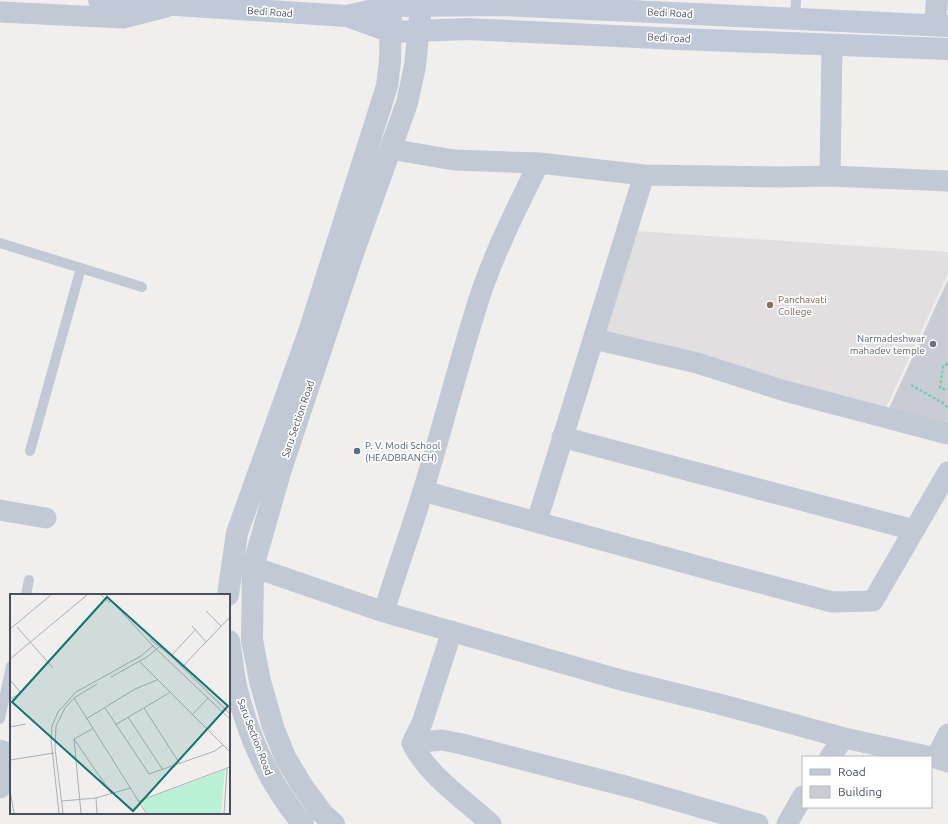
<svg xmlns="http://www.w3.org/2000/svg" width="948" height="824" font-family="Ubuntu,sans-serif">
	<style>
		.education { fill: #e2dfe0 }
		.building { fill: #c9ccd4; stroke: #d2d3da }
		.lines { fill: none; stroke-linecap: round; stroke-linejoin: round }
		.path { stroke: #6fd1a9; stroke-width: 2.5; stroke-dasharray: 3 2; stroke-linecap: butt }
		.service { stroke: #c0c9d4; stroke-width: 10 }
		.minor { stroke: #c0c9d4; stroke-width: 21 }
		.tertiary { stroke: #c0c9d4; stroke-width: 22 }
		.secondary { stroke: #bfc9d8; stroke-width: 22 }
		.education-dot { fill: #8d6e63; stroke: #fff; stroke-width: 1.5 }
		.worship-dot { fill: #6b7280; stroke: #fff; stroke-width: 1.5 }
		.service-dot { fill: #5c6f8a; stroke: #fff; stroke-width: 1.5 }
		.labels { text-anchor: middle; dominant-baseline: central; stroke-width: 3.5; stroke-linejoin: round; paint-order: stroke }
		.street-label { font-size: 10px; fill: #454f5d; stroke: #fff }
		.education-label { font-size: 10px; fill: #785e54; stroke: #fff; text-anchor: start }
		.worship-label { font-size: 10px; fill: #5b616d; stroke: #fff; text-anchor: end }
		.service-label { font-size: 10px; fill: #4e5e75; stroke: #fff; text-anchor: start }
		.inset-road { fill: none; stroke: #acaeb4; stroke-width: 1 }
		.view { fill: #0f766e; fill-opacity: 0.15; stroke: #0f766e; stroke-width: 2 }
		.inset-edge { fill: none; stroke: #454f5d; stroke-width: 2 }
	</style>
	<rect width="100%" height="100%" fill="#f1eeee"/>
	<path class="education" d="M635 231 948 252V274L886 408 595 336Z"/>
	<path class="building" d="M948 280V429L889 409Z"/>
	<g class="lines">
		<path class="path" d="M948 364 943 366 940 388 948 390
			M911 385 943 403 948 408"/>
		<path class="service" d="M795 20 796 0
			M0 243 142 287
			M30 451 81 268
			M26 595 29 580
			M0 719 11 666"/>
		<path class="minor" d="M0 12 123 18 166 7
			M390 149 454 160 539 163 644 175 781 177 830 176 948 181
			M830 176 832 46
			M594 339 697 363 785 391 948 434
			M562 437 914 530
			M423 491 719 572 832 602 873 601 948 472
			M0 510 46 518
			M537 521 644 175
			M253 567 384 612 621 680 719 704 844 738 936 758 948 762
			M384 612C396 571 411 531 423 491 444 424 460 356 482 290 497 247 519 203 539 163
			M412 743 442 740 462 744 629 787 758 824
			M412 743 422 723 452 631
			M412 743C427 775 465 800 491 824
			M0 750 5 752 10 758 9 768 0 788
			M830 757 844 738
			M936 758 948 734
			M787 824 803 796"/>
		<path class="tertiary" d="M935 25 937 0
			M228 595 237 533 309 332 387 86 390 61 391 6
			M229 641C232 657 233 674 237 690 249 739 271 786 303 824
			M334 824 322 813 301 784 285 757 273 727 260 681 252 640 253 567 281 469 352 256 407 103 415 66 421 6"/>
		<path class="secondary" d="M99 0 347 16 391 32 467 29 679 39 948 49
			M347 16 391 6 505 5 948 26"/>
	</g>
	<circle class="education-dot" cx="770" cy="305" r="4"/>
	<circle class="worship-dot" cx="933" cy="344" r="4"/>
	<circle class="service-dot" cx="357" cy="451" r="4"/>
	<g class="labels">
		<g class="street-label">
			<text transform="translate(270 12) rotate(4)">Bedi Road</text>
			<text transform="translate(670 13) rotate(3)">Bedi Road</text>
			<text transform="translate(669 38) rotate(3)">Bedi road</text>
			<text transform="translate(298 419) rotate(-71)">Saru Section Road</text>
			<text transform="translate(255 737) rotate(69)">Saru Section Road</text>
		</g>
		<g class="education-label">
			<text x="778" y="299">Panchavati<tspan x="778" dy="12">College</tspan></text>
		</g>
		<g class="worship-label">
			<text x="925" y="338">Narmadeshwar<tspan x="925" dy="12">mahadev temple</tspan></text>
		</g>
		<g class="service-label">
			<text x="365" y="445">P. V. Modi School<tspan x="365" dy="12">(HEADBRANCH)</tspan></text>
		</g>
	</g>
	<g transform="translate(10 594)">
		<rect width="220" height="220" fill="#f1eeee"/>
		<path d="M215 176 211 219H136L131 207Z" fill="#b9f1d4"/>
		<path class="inset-road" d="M91 1 100 9M96 1 143 52 220 125M196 17 211 32M182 32 196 48M7 33 43 74M0 35 41 1M140 45 161 62 220 120M161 62 185 36M0 65 77 1M129 67 220 158M172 73 220 23M101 83 137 63 149 53M0 86 11 99 0 105M64 104 136 219M95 114 139 180 205 157 213 151M134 114 170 170M182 121 198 104M118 123 153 176M76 125 125 95 147 86M105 131 159 99M0 133 16 130M64 145 71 219M64 145 101 199M64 145 82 135M0 166 44 159M0 197 4 219M86 204 87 219M52 207 86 204 120 194M129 207 220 173M49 219 41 146 42 132 48 118 66 98 131 62 144 51M53 219 45 154 46 132 55 114 64 104 87 90M214 219 217 175"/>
		<path class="view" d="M97 3 218 112 123 217 2 108Z"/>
		<rect width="220" height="220" class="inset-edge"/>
	</g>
	<rect x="802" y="756" width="130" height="52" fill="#ffffff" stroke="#b5b9be"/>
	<rect x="810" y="769" width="20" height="6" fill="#bfc9d8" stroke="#b5b9be"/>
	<text x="838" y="776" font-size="12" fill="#454f5d">Road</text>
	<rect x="810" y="786" width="20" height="12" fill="#c9ccd4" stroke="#b5b9be"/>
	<text x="838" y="796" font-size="12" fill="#454f5d">Building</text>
</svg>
